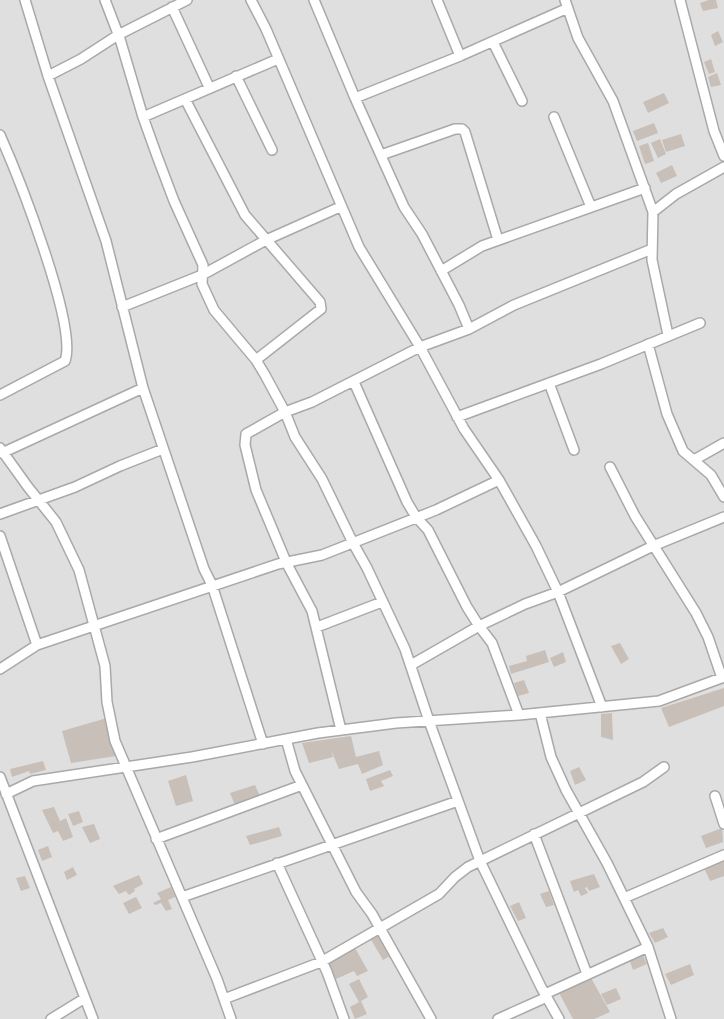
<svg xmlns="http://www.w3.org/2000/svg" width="724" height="1019" font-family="'Space Grotesk',sans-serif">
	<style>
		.residential { fill: #e0dfdf }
		.building { fill: #c7bfb8 }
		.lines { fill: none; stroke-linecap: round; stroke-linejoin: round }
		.minor-casing { stroke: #a9a9a9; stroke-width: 12 }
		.minor { stroke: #fff; stroke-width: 9 }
	</style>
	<rect width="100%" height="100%" fill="#f2efe9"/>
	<path class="residential" d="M0 0H724V1019H0Z"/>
	<path class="building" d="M709 0H716L718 8 703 11 700 3Z
		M718 31 723 42 715 46 711 35Z
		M711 59 715 72 709 74 704 62Z
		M717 73 721 85 711 87 708 77Z
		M664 93 669 103 648 113 643 102Z
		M654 123 658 133 637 141 633 131Z
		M681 134 685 146 666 152 662 140Z
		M660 139 666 154 658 158 651 143Z
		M648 143 654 161 645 164 639 146Z
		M672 165 677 176 661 183 656 173Z
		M620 643 629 659 621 664 611 646Z
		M545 650 549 662 511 674 509 666 527 661 526 656Z
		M563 652 566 662 554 667 550 658Z
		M524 680 529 693 518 696 514 683Z
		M724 688V706L669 727 661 708Z
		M612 713 613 740 601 737V714Z
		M107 718 116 756 71 763 62 731Z
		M351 736 356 757 379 751 383 765 362 774 358 764 339 769 331 750 333 757 309 763 302 743Z
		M43 761 46 770 30 774 29 771 12 777 10 769Z
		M579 767 586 780 575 785 570 771Z
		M390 770 393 776 381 781 384 786 370 791 366 779Z
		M186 775 193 801 176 806 168 781Z
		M255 785 260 796 235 805 230 793Z
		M54 807 60 821 66 818 73 837 63 841 58 831 53 833 42 810Z
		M79 811 83 822 73 826 68 814Z
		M94 824 100 839 90 843 82 827Z
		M279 827 282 836 250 845 246 836Z
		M722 828 723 842 706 848 701 836Z
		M48 846 52 857 42 861 38 850Z
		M724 861V876L710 881 704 868Z
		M73 867 77 875 67 880 64 872Z
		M594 874 600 887 589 891 587 887 585 888 588 893 581 896 578 890 574 892 570 881Z
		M139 875 143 884 134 889 135 891 129 895 126 891 119 894 113 886Z
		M25 876 30 888 21 891 16 878Z
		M171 887 175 897 168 900 172 909 166 911 161 903 155 905 153 903 161 899 157 893Z
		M549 891 554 905 546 907 540 894Z
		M136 897 142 908 129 914 123 903Z
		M519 902 526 918 518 921 510 906Z
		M663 928 668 937 655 943 649 933Z
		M377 934 390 956 383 960 370 938Z
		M355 948 368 971 357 976 354 971 336 979 328 964Z
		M642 953 647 964 633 970 629 958Z
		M690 964 694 975 671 985 665 974Z
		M590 976 610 1012 594 1019H573L558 991Z
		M359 979 368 997 361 1001 367 1014 355 1019 350 1007 359 1002 349 984Z
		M616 988 621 999 607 1005 601 994Z"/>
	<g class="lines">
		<g class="minor-casing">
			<path id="minor" d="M25 0 48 76 106 241 143 388 204 569 212 585 263 744
				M105 0 120 39 143 117 157 156 174 201 203 265 202 284 214 310 256 360 265 375 285 412 295 437 322 479 353 543 367 568 405 649 429 721 480 861 541 987 559 1019
				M251 0 266 29 359 247 420 347 464 429 499 480 536 546 558 592 602 707
				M314 0 355 98 404 207 422 234 459 305 469 329
				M437 0 460 56
				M565 0 578 38 613 101 653 212
				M680 0 714 131 724 156
				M172 7 209 87
				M493 42 522 101
				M48 76 81 59 118 35 187 0
				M236 76 272 150
				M355 98 460 56 568 8
				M185 99 245 215 320 302 321 309 256 360
				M143 117 278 59
				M554 117 591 207
				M0 135C17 173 78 326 65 361L0 395
				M381 155 455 129H462L465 132 498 240
				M441 271 482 246 645 188
				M122 307 202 275 266 240 340 207
				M668 335 652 260 653 212 676 194 724 167
				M648 344 667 414 683 451 711 475 724 497
				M354 382 407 502 416 517 428 530 467 607 479 626 492 643 519 715
				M549 383 574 450
				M457 417 601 364 700 323
				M0 448 28 487 56 522 79 570 105 666 107 702 115 741 217 979 231 1019
				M2 453 143 388
				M694 460 724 443
				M610 467 635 516 696 613 708 637 722 678
				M0 514 75 487 120 466 163 449
				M0 536 37 645
				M317 627 382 602
				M411 665 479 626 525 604 558 592 653 546 724 517
				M0 669 37 645 278 564 322 555 436 510 499 480
				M540 713 551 757 566 790 607 863 648 947 671 1019
				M341 730 312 611 287 564 256 490 245 445 246 434 285 412 312 402 420 347 469 329 514 305 652 249
				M286 739 295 771 356 892 372 914 431 1019
				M0 777 93 1019
				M6 794 33 781 192 757 318 733 396 723 519 715 659 701 724 677
				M715 796 724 824
				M534 834 587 974
				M156 839 302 785
				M277 863 327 972 344 1019
				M182 897 458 801
				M624 898 724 855
				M545 994 648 947
				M224 999 321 962 439 894 455 877 468 867 643 782 664 767
				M51 1019 85 998
				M498 1019 547 997"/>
		</g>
		<use href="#minor" class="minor"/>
	</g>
</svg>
